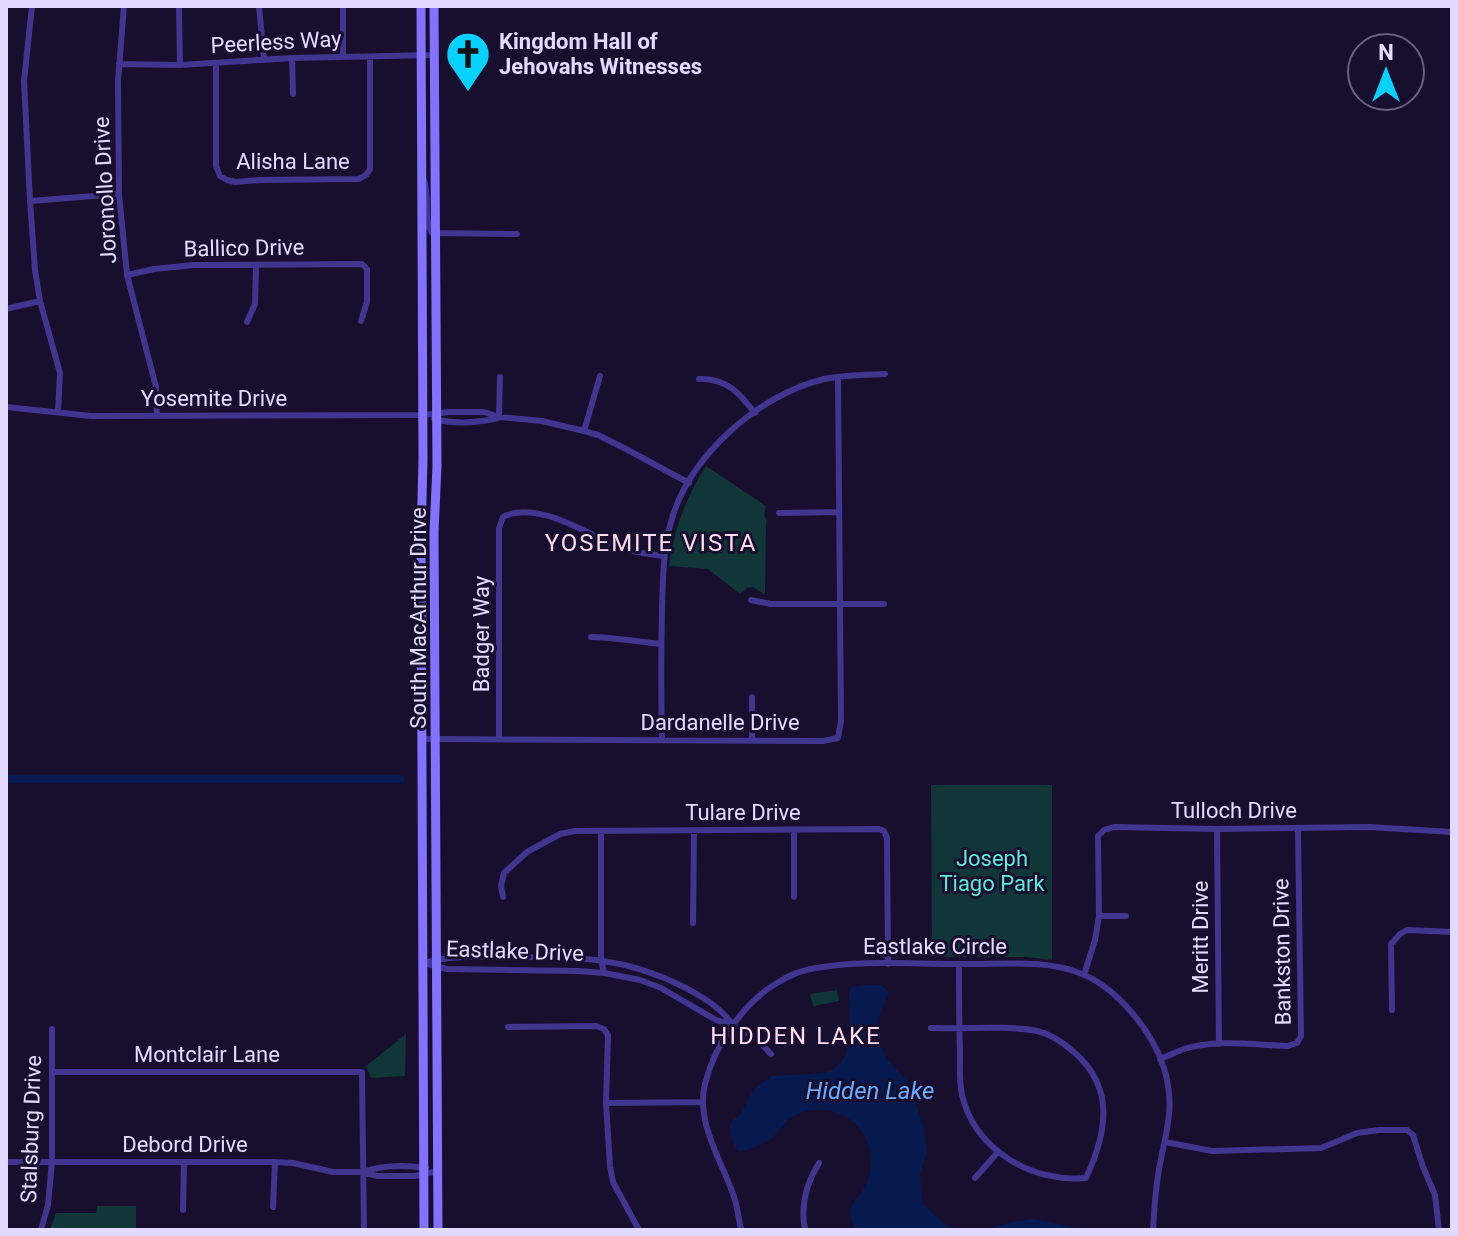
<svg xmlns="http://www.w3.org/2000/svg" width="1458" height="1236" font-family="Roboto,sans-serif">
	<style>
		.green { fill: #113638 }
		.water { fill: #061a4f }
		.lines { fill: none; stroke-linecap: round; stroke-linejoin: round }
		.canal { stroke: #061a4f; stroke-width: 8 }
		.minor { stroke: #413590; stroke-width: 6 }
		.secondary { stroke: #8272ff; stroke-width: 9 }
		.labels { text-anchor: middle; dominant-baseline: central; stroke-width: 6; stroke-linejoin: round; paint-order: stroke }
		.poi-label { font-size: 22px; font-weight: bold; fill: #e2dbff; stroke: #170f2d; text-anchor: start }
		.street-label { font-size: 22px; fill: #e2dbff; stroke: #170f2d }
		.park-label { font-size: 22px; fill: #5aecd4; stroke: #170f2d }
		.neighbourhood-label { font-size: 24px; letter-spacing: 2px; fill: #ffddf0; stroke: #170f2d }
		.water-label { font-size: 24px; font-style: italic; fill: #69acff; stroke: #170f2d }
	</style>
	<rect width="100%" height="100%" fill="#170f2d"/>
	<path class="green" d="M706 466 766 506 764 514 767 522 766 523 765 595 753 587 747 588 740 594 708 569 669 566C674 529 686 497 706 466Z
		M931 785H1052V960L1026 957H932Z
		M837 990 839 1001 813 1006 810 994Z
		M406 1034 405 1076 371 1078 366 1066Z
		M97 1206H136V1230H50L56 1213H96Z"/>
	<path class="water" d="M862 985H881L888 991V996L880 1012 877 1031 881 1047 887 1059 910 1084 923 1126 927 1152 920 1174 923 1204 939 1219 948 1226 959 1230H856C843 1207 855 1204 865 1187 871 1176 873 1163 870 1151 867 1137 859 1124 846 1117 829 1106 805 1107 788 1120 782 1125 778 1133 772 1138 764 1144 748 1151 738 1151 733 1144 726 1129 732 1121 735 1117 740 1116 742 1112 751 1095 751 1088 770 1078V1076C787 1074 805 1075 821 1073 859 1068 848 1018 849 991L852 987Z
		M1030 1219H1035L1088 1230H987L1007 1223Z"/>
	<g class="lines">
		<path class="canal" d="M6 779H401"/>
		<path class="minor" d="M32 6 24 81 30 201 35 270 40 301 60 373 58 412
			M124 6 118 81 119 194 127 275 156 387 157 416
			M179 6 180 65
			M259 6 264 60
			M343 6V57
			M292 58 293 94
			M216 63V166L220 176 227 180 235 182 260 180 359 179 366 175 370 169V57
			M119 64 180 65 292 58 435 55
			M424 180C430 197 423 219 432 233L517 234
			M30 201 119 194
			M127 275 154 269 194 265 362 264 367 269V302L361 321
			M6 309 40 301
			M247 322 255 304 256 266
			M699 379C727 378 739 393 755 413
			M6 407 91 416 423 415 449 412H484L499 417 542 421 584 431 598 435 626 449 689 483
			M499 417 500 377
			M434 419C454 424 477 423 498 418
			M584 431 600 376
			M779 513 839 512
			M751 600 771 604H884
			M591 637C615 637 637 642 661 644
			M422 739 823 741 838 738 841 721 838 377
			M499 739V528L503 517C537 499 590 536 621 548 635 553 650 554 664 556
			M662 740C661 696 661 651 662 607 663 579 663 550 671 522 689 456 758 395 824 379 844 375 864 375 885 374
			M752 740V697
			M1217 829 1219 1044
			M601 831V959L604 973
			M503 897 501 886 504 873 527 852 560 834 575 831 879 829 884 831 887 838 888 964
			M794 897V830
			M1099 916H1126
			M693 923 694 831
			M423 963 447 969 578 971 604 973 640 980 661 988 716 1020 733 1025 757 1039 771 1054
			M424 963C452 955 481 957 510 957 577 957 623 956 684 987 704 998 719 1006 733 1025
			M1084 975 1095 940 1099 916 1098 836 1104 830 1114 827 1217 829 1369 827 1452 832
			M1392 1010 1391 944 1400 934 1407 930 1452 932
			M508 1027 596 1026 604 1029 608 1035 606 1103 610 1166 613 1182 639 1230
			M931 1028C963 1029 1007 1025 1037 1031 1050 1034 1065 1044 1075 1053 1116 1089 1106 1135 1086 1178 1032 1183 975 1150 962 1095 959 1081 960 1066 960 1052 959 1023 959 993 959 964
			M1160 1059C1168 1056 1176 1052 1184 1049 1217 1039 1254 1045 1288 1046L1297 1043 1301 1036 1298 828
			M52 1072H362L364 1230
			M606 1103 703 1102
			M1165 1142 1212 1151 1321 1148 1357 1133 1379 1130H1407L1413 1135 1423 1167 1435 1195 1439 1230
			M6 1162H275L293 1163 333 1172H363L377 1176H415L438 1171
			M363 1172C383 1165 405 1165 426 1168
			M975 1178 998 1152
			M273 1207 275 1162
			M183 1210 184 1162
			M41 1230 48 1205 52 1162V1029
			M741 1230C739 1220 738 1210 735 1200 724 1164 695 1124 705 1084 714 1046 743 1003 777 983 789 975 803 970 816 968 862 960 910 964 956 964 997 965 1043 958 1082 974 1117 988 1153 1032 1164 1068 1177 1111 1164 1135 1158 1176 1155 1194 1154 1212 1153 1230
			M805 1230C800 1205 806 1184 819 1163"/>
		<path class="secondary" d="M421 6 423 459 421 539 424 1230
			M434 6 437 466 434 532 438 1230"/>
	</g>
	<defs>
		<g id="church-pin" transform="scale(2.3)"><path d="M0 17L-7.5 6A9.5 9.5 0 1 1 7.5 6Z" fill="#07d1ff" stroke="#170f2d"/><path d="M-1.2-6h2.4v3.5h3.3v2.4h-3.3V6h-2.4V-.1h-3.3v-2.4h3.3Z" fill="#111"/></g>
	</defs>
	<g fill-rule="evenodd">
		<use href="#church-pin" x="468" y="54"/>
	</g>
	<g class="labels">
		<g class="poi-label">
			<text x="499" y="41">Kingdom Hall of<tspan x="499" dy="25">Jehovahs Witnesses</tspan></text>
		</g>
		<g class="street-label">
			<text transform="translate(276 42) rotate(-3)">Peerless Way</text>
			<text x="293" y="161">Alisha Lane</text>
			<text transform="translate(105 190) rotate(-93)">Joronollo Drive</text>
			<text transform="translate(244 248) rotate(-1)">Ballico Drive</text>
			<text x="214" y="398">Yosemite Drive</text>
			<text transform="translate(418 618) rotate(-90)">South MacArthur Drive</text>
			<text transform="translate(481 634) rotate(-90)">Badger Way</text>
			<text x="720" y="722">Dardanelle Drive</text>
			<text x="1234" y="810">Tulloch Drive</text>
			<text x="743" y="812">Tulare Drive</text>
			<text transform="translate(1200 937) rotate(-90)">Meritt Drive</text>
			<text x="935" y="946">Eastlake Circle</text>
			<text transform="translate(515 951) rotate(2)">Eastlake Drive</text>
			<text transform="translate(1282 952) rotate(-91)">Bankston Drive</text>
			<text x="207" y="1054">Montclair Lane</text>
			<text transform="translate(31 1129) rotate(-88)">Stalsburg Drive</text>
			<text x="185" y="1144">Debord Drive</text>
		</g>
		<g class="park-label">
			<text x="992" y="858">Joseph<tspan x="992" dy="25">Tiago Park</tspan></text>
		</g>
		<g class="neighbourhood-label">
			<text x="651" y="543">YOSEMITE VISTA</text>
			<text x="796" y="1036">HIDDEN LAKE</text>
		</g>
		<g class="water-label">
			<text x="870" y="1091">Hidden Lake</text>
		</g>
	</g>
	<rect width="1458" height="1236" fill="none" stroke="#e2dbff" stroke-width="16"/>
	<g transform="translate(1386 72)"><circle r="38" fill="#170f2d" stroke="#686181" stroke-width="2"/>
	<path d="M0-6L14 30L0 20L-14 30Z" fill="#07d1ff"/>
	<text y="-12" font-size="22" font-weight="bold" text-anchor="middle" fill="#e2dbff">N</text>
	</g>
</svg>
